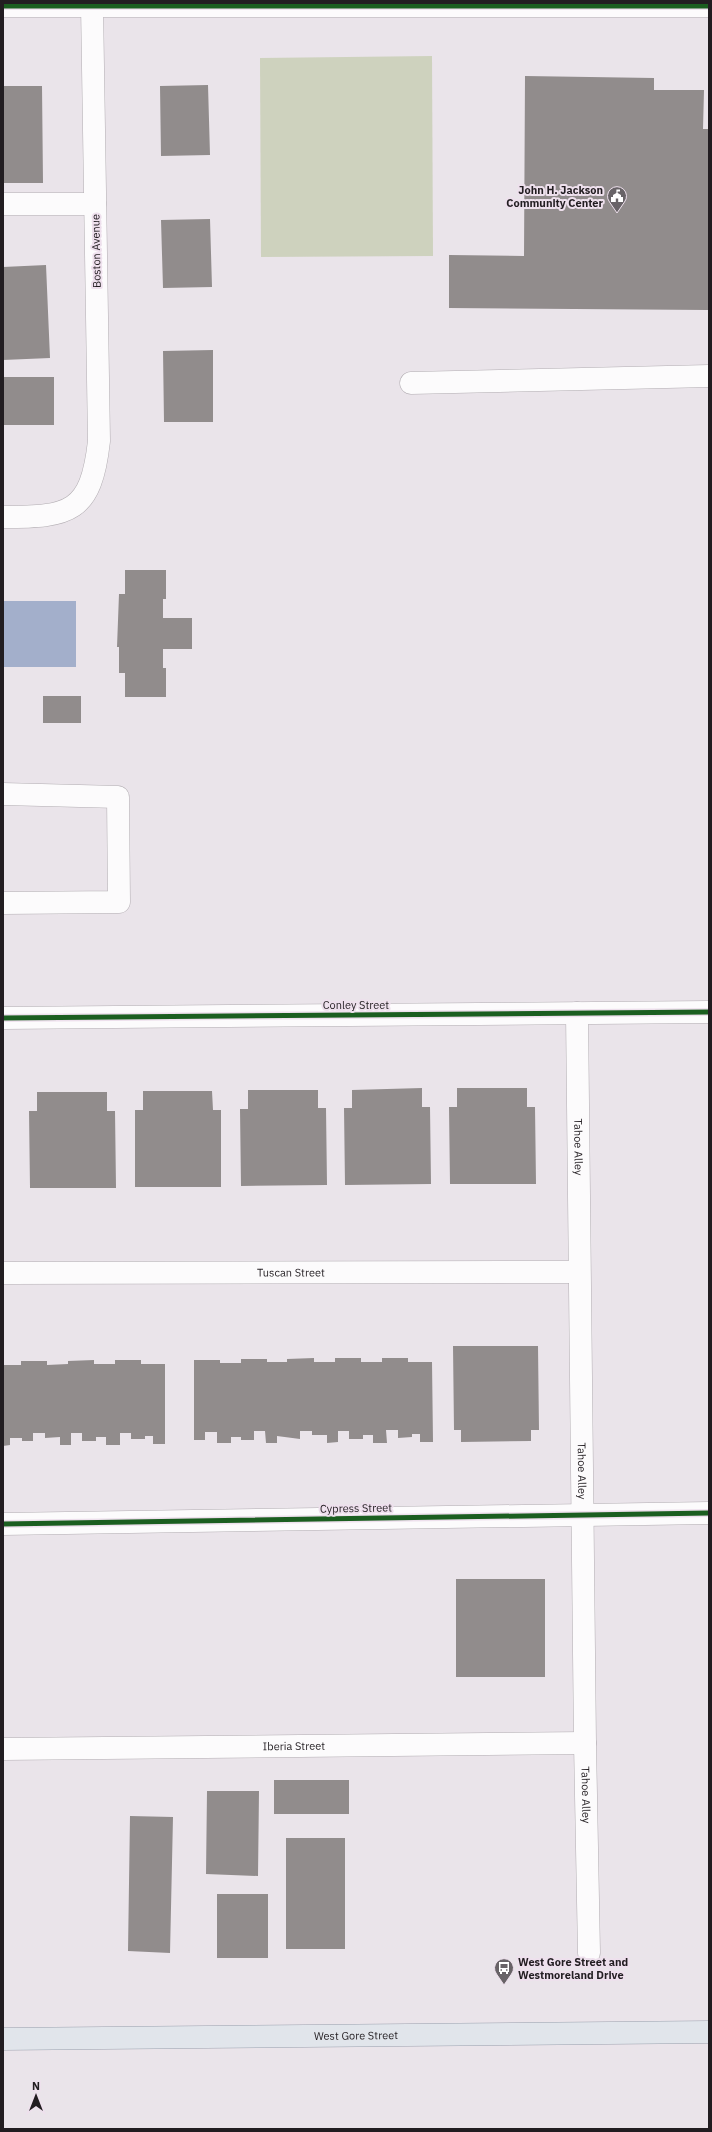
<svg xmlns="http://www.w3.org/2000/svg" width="712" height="2132" font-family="'IBM Plex Sans',sans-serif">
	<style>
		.green { fill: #ced2be }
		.water { fill: #a3afcb }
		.building { fill: #918c8c }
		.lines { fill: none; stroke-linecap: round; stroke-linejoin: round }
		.minor-casing { stroke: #b2adb2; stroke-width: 23 }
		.major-casing { stroke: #9ba1ae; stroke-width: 23 }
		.minor { stroke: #fcfbfc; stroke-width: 22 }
		.major { stroke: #e1e5eb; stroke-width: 22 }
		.cycleway-casing { stroke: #eee0ed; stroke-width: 8 }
		.cycleway { stroke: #1b5e20; stroke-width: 5 }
		.labels { text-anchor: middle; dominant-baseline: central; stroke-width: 4; stroke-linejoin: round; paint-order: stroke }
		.poi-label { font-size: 11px; font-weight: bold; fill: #221d21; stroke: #eee0ed; text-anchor: end }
		.street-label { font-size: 11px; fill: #221d21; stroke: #eee0ed }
	</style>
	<rect width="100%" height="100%" fill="#eae4ea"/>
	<path class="green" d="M432 56 433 256 261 257 260 58Z"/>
	<path class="water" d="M3 601H76V667H3Z"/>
	<path class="building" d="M525 76 654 78V90H704L703 129H709L708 310 449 308V255L524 256Z
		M208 85 210 155 161 156 160 86Z
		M3 86H42L43 183H3Z
		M210 219 212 287 163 288 161 220Z
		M46 265 50 358 3 360V267Z
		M213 350V422H164L163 351Z
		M3 377H54V425H3Z
		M125 570H166V599H163V618H192V649H163V668H166V697H125V673H119V647H117L119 594H125Z
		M43 696H81V723H43Z
		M422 1088V1107H430L431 1184 345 1185 344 1108H352V1090Z
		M457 1088H527V1107H535L536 1184H450L449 1107H457Z
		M248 1090H318V1108H326L327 1185 241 1186 240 1109H248Z
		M143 1091H212L213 1110H221V1187H135V1110H143Z
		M37 1092H107V1111H115L116 1188H30L29 1111H37Z
		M453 1346H538L539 1430H531V1441L461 1442V1430H454Z
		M314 1358V1362H335V1358H361V1362H382V1358H408V1362H432L433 1442H420V1434H412V1437L398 1438V1430H386L387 1443H373V1435H363V1439H349V1431H338V1442L327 1443V1435H312V1431H300V1439L277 1436V1443H266L265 1431H254V1440H241V1437H231V1443H217V1432H205V1440H194V1360H220V1363H241V1359H267V1362H287V1359Z
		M94 1360V1364H115V1360H141V1364H165V1444H153V1436H145V1439H131V1433H120V1445H106V1437H96V1441H82V1433H71V1445H60V1437L45 1438V1433H33V1441H22V1438H10V1445L3 1446V1365H21V1361H47V1365L68 1364V1361Z
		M456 1579H545V1677H456Z
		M274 1780H349V1814H274Z
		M207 1791H259L258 1876 206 1874Z
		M130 1816 173 1817 170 1953 128 1951Z
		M286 1838H345V1949H286Z
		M217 1894H268V1958H217Z"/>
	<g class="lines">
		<g class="minor-casing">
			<g id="minor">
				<path d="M3 6H709"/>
				<path d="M3 204H95"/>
				<path d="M411 383 709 376"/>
				<path d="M3 517C70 517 91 513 99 441L92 5"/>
				<path d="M3 794 118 797 119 902 3 903"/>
				<path id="s1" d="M577 1013 585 1743 589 1953"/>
				<path d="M3 1018 709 1012"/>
				<path id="s2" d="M3 1273 579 1272"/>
				<path d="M3 1524 709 1513"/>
				<path id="s3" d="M3 1749 585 1743"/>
			</g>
		</g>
		<g class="major-casing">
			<g id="major">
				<path id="s4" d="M3 2039 709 2032"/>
			</g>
		</g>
		<use href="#minor" class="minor"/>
		<use href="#major" class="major"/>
		<g class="cycleway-casing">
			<path id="cycleway" d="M3 6H709
				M3 1018 709 1012
				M3 1524 709 1513"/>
		</g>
		<use href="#cycleway" class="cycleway"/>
	</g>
	<defs>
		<g id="civic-pin" transform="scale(1)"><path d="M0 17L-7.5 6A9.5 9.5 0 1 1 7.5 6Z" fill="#686367" stroke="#eee0ed"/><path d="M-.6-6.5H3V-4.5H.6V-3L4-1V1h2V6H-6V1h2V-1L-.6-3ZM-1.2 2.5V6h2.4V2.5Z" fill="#fff"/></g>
		<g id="bus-pin" transform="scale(1)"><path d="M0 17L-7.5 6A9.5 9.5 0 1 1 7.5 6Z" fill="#686367" stroke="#eee0ed"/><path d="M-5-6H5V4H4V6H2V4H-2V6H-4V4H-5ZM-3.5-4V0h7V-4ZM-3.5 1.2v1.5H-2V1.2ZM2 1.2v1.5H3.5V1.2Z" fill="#fff"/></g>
	</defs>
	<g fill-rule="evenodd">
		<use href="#civic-pin" x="617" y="196"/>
		<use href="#bus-pin" x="504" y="1968"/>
	</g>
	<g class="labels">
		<g class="poi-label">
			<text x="603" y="190">John H. Jackson<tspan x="603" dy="13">Community Center</tspan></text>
			<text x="518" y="1962" text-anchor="start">West Gore Street and<tspan x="518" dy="13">Westmoreland Drive</tspan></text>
		</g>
		<g class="street-label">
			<text transform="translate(96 251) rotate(-91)">Boston Avenue</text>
			<text x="356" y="1005">Conley Street</text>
			<text stroke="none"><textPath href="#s1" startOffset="134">Tahoe Alley</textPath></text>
			<text stroke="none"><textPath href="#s2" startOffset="288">Tuscan Street</textPath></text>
			<text stroke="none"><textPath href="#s1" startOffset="458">Tahoe Alley</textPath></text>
			<text transform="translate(356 1508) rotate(-1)">Cypress Street</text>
			<text stroke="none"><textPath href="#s3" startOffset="291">Iberia Street</textPath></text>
			<text stroke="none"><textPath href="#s1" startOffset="782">Tahoe Alley</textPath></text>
			<text stroke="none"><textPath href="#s4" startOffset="353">West Gore Street</textPath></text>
		</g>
	</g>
	<rect width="712" height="2132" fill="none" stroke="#221d21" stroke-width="8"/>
	<g transform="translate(36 2096)" stroke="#eee0ed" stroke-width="3" paint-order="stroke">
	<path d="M0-3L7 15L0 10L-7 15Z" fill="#221d21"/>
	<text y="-6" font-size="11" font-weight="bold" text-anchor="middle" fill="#221d21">N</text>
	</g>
</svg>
